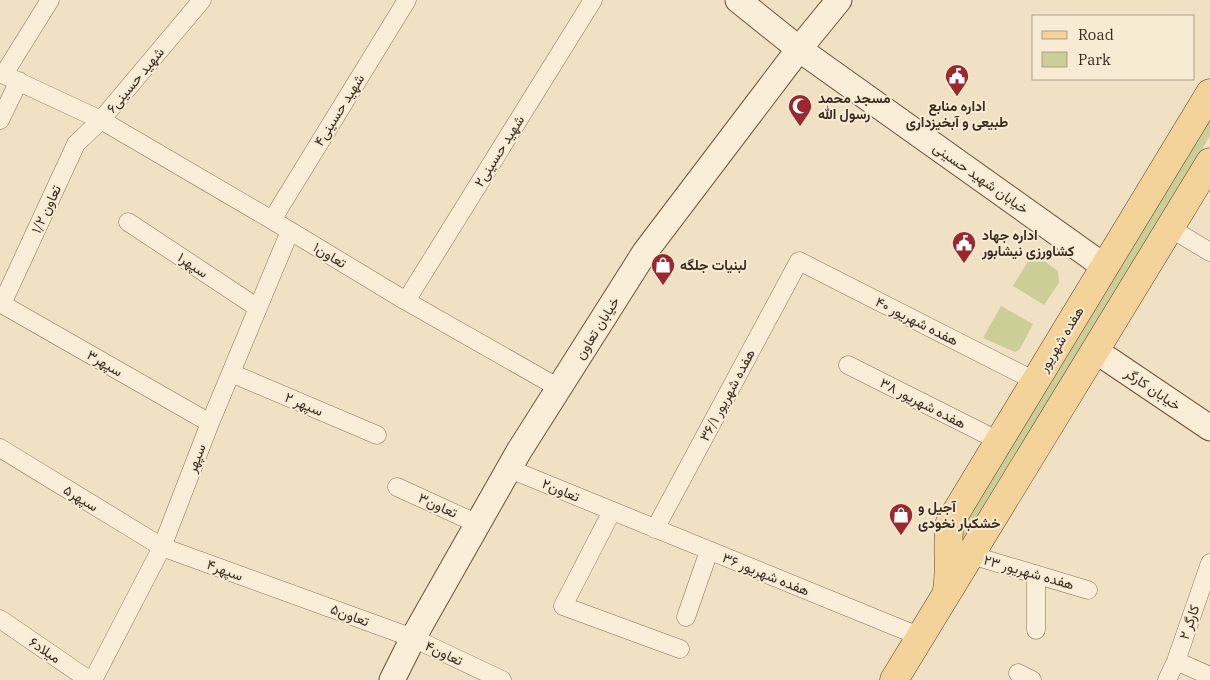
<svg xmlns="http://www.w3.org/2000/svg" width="1210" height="680" font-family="'IBM Plex Serif',Vazirmatn,serif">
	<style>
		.green { fill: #cbce97 }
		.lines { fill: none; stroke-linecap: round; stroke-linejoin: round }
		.street-casing { stroke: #8b715a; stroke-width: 19 }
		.secondary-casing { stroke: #6d523d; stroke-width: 27 }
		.primary-casing { stroke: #593f2e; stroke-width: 29 }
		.street { stroke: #faeed8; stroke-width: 18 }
		.secondary { stroke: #faeed8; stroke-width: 25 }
		.primary { stroke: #f4d39b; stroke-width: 28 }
		.labels { text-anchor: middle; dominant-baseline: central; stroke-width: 4; stroke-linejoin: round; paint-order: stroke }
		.street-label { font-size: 14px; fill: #3a2a1e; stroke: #f7ebd4 }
		.poi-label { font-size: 14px; font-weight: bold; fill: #3a2a1e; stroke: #f7ebd4; text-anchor: start }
	</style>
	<rect width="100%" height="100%" fill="#f0e0c4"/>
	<path class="green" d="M1210 113V136L963 545 962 527Z
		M1033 253 1058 271 1059 283 1044 305 1013 286Z
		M1001 306 1033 324 1020 349 1015 352 983 338Z"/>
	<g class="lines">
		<g class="street-casing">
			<path id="street" d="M0 73 101 120 272 220 406 301 559 388
				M4 74 50 0
				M0 120 19 81
				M272 220 407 0
				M128 222 258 308
				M1170 228 1210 252
				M406 301 593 0
				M0 303 210 423
				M2 304 76 144 101 120 202 0
				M848 365 999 441
				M231 373 377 435
				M0 448 162 547 413 638 502 680
				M510 469 921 637
				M397 487 478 524
				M612 511 563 606 680 649
				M655 529 799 261 1035 381
				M971 555 1088 590
				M1036 574V630
				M686 617 709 551
				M0 619 89 680
				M1176 661 1210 676
				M1018 673 1032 680
				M93 680 162 547 210 423 290 231
				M1167 680 1176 661 1210 563"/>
		</g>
		<g class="secondary-casing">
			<path id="secondary" d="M738 0 799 49 1105 267
				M1096 351 1210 428
				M392 680 413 638 519 451 645 252 799 49 839 0"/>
		</g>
		<g class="primary-casing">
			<path id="primary" d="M947 590C951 567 946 545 950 522L1210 93
				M894 680 1210 162"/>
		</g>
		<use href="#street" class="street"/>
		<use href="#secondary" class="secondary"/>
		<use href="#primary" class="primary"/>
	</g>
	<defs>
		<g id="civic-pin" transform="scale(1.25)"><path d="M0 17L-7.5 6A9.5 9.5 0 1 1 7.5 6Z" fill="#9c282f" stroke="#f7ebd4"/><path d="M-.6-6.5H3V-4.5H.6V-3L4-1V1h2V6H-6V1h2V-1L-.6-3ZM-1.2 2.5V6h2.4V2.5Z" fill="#fff"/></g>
		<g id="mosque-pin" transform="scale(1.25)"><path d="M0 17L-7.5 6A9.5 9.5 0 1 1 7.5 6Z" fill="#9c282f" stroke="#f7ebd4"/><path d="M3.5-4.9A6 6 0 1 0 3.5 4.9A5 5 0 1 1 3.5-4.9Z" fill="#fff"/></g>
		<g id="shop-pin" transform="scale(1.25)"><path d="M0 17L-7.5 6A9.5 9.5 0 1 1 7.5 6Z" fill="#9c282f" stroke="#f7ebd4"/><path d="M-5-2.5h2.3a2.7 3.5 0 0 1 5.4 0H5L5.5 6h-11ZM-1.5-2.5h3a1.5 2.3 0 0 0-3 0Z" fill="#fff"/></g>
	</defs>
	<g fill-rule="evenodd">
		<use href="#civic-pin" x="957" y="76"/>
		<use href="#mosque-pin" x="800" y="106"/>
		<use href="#civic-pin" x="964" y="243"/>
		<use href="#shop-pin" x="663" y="265"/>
		<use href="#shop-pin" x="901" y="515"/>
	</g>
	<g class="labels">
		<g class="street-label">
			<text transform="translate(135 80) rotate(-50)">شهید حسینی۶</text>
			<text transform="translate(339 110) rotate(-58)">شهید حسینی۴</text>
			<text transform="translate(499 151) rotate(-58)">شهید حسینی۲</text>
			<text transform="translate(981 178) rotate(35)">خیابان شهید حسینی</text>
			<text transform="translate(46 209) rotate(-65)">تعاون ۱/۲</text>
			<text transform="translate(330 255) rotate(31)">تعاون۱</text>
			<text transform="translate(193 265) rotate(34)">سپهر۱</text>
			<text transform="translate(917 321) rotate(27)">هفده شهریور ۴۰</text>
			<text transform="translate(597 328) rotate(-58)">خیابان تعاون</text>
			<text transform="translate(1061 339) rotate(-59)">هفده شهریور</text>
			<text transform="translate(105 363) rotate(30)">سپهر۳</text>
			<text transform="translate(1153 389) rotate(34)">خیابان کارگر</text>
			<text transform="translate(727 395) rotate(-62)">هفده شهریور ۳۶/۱</text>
			<text transform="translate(923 403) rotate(27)">هفده شهریور ۳۸</text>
			<text transform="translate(304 404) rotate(23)">سپهر ۲</text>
			<text transform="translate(196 458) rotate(-69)">سپهر</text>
			<text transform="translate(561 490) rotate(22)">تعاون۲</text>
			<text transform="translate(81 498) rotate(31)">سپهر۵</text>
			<text transform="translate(438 505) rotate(24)">تعاون۳</text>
			<text transform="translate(225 570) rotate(20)">سپهر۴</text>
			<text transform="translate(1029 572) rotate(16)">هفده شهریور ۲۳</text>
			<text transform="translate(766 574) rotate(22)">هفده شهریور ۳۶</text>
			<text transform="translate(350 615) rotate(20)">تعاون۵</text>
			<text transform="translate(1189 622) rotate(-71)">کارگر ۲</text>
			<text transform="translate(45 650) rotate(34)">میلاد۶</text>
			<text transform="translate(444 653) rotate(25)">تعاون۴</text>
		</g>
		<g class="poi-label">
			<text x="818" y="98">مسجد محمد<tspan x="818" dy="16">رسول الله</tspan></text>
			<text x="957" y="106" text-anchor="middle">اداره منابع<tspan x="957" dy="16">طبیعی و آبخیزداری</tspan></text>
			<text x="982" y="235">اداره جهاد<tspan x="982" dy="16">کشاورزی نیشابور</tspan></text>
			<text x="680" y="265">لبنیات جلگه</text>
			<text x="918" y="507">آجیل و<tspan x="918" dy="16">خشکبار نخودی</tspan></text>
		</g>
	</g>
	<rect x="1032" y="15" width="162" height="65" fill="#f7ebd4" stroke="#ab9e8b"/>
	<rect x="1042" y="31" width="25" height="8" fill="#f4d39b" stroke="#ab9e8b"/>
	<text x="1078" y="40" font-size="15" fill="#3a2a1e">Road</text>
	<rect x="1042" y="52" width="25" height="15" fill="#cbce97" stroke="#ab9e8b"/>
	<text x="1078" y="65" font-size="15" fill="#3a2a1e">Park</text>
</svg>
